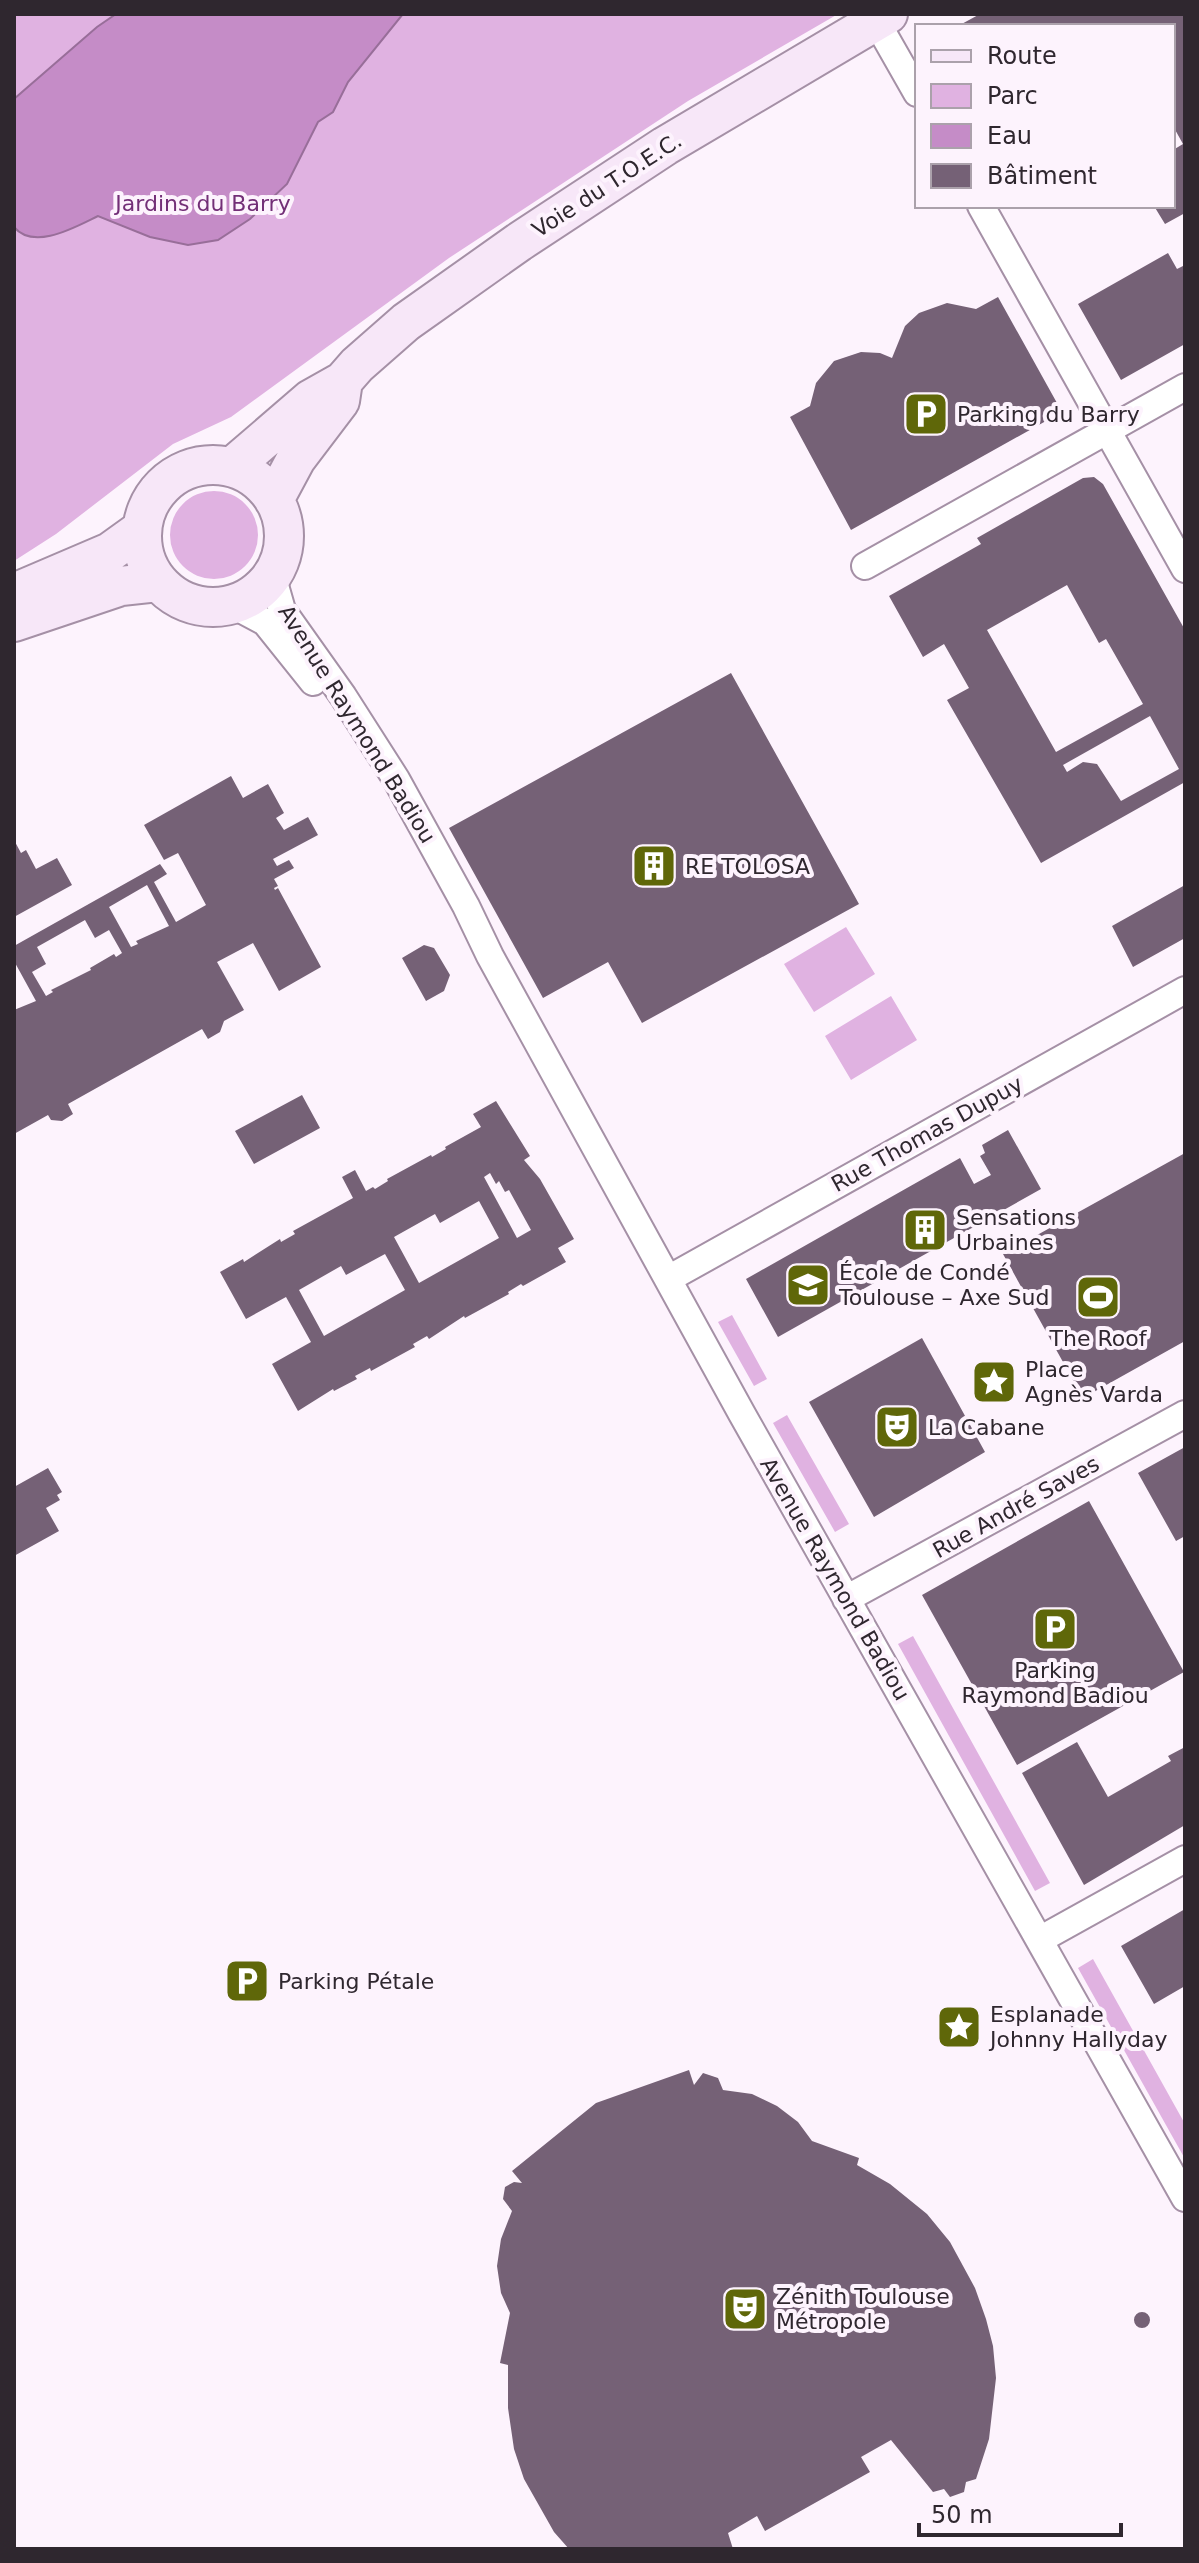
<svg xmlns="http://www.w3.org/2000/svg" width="1199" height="2563" font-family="'DejaVu Sans',sans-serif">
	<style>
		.green { fill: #e0b2e1 }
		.water { fill: #c58cc7; stroke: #986e99; stroke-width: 2 }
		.building { fill: #756176; fill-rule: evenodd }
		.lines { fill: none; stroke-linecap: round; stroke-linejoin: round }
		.street-casing { stroke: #a590a6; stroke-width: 30 }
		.secondary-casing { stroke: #a590a6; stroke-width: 42 }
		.street { stroke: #fff; stroke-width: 26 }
		.secondary { stroke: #f7e7f8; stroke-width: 38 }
		.labels { text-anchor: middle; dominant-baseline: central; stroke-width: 8; stroke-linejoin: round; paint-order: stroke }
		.street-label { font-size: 22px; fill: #2f272f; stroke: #fdf3fd }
		.park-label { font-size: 22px; fill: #732f77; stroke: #fdf3fd }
		.poi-label { font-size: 22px; fill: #2f272f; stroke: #fdf3fd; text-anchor: start }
	</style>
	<rect width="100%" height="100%" fill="#fdf3fd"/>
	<path class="green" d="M14 14H838L688 101 449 258 231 417 173 444 56 534 14 561Z
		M170 535a44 44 0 1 1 88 0a44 44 0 1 1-88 0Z
		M846 927 875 974 814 1012 784 964Z
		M891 996 917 1040 851 1080 825 1036Z
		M732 1315 767 1379 754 1386 718 1322Z
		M787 1415 849 1524 835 1532 773 1423Z
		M913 1636 1050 1883 1035 1891 898 1644Z
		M1093 1959 1185 2124V2159L1078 1968Z"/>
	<path class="water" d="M116 14H403L348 82 333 112 318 122 287 184 250 219 218 240 188 245 150 237 98 216C75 227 34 251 14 227V99L97 27Z"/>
	<path class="building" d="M980 14 1185 16V213L1165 224 1154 206H1173V150L1183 144 1173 126V26H958Z
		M1168 253 1177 269 1185 265V344L1121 380 1078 304Z
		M998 297 1062 412 851 530 790 417 810 406 816 383 834 361 861 352 880 353 892 358 905 326 919 313 947 303 976 309Z
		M1094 477 1103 484 1185 630V782L1041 863 947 700 969 688 944 644 923 657 889 596 981 544 977 538 1083 478ZM1067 585 1099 643 1106 639 1143 704 1056 752 987 630ZM1150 716 1179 769 1121 801 1097 764 1083 762 1067 772 1063 765Z
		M731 673 859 904 642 1023 608 962 543 998 449 828Z
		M231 776 243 798 268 784 284 813 276 818 284 830 308 817 318 835 273 859 277 866 289 860 294 868 274 879 278 886 274 888 275 890 278 888 321 967 279 991 253 943 217 962 244 1010 224 1021 220 1032 208 1039 202 1029 68 1104 73 1114 62 1121 51 1120 48 1115 14 1134V1010L36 1001 14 961V946L160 864 167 874 154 882 176 922 206 905 178 853 164 860 144 825ZM147 885 169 926 136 941 138 944 131 947 109 907ZM85 920 95 938 109 930 122 953 116 957 114 954 90 968 91 970 51 990 53 992 46 996 32 972 46 964 37 947Z
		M14 840 21 853 26 850 36 869 57 858 72 885 14 917Z
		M1185 885V938L1133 967 1112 926Z
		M424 945 434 948 450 975 444 991 426 1001 402 958Z
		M302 1095 320 1128 254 1164 235 1131Z
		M496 1101 530 1156 524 1160 540 1179 574 1239 558 1248 566 1262 523 1286 521 1284 508 1292 509 1294 465 1318 464 1316 429 1339 427 1336 413 1344 415 1347 371 1371 370 1368 355 1376 357 1379 334 1391 333 1389 298 1411 272 1364 311 1342 286 1297 246 1319 220 1272 243 1259 244 1262 280 1239 281 1242 295 1234 293 1231 353 1198 342 1177 355 1170 366 1191 373 1187 375 1189 388 1181 387 1179 431 1155 432 1157 446 1149 445 1147 481 1127 473 1114ZM490 1173 496 1184 499 1181 505 1192 509 1190 531 1230 517 1238 484 1177ZM479 1201 499 1238 419 1283 394 1237 435 1214 440 1223ZM385 1254 405 1290 324 1336 299 1290 341 1266 346 1275Z
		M1008 1130 1041 1189 778 1337 746 1279 960 1158 974 1184 991 1175 980 1156 985 1153 982 1145Z
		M1185 1153V1341L1083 1398 1003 1254Z
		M922 1338 985 1452 874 1517 809 1402Z
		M1185 1447V1536L1176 1541 1138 1473Z
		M48 1468 62 1492 57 1495 60 1500 46 1508 59 1531 14 1556V1487Z
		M1089 1501 1184 1672 1017 1765 922 1595Z
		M1077 1742 1108 1797 1171 1761 1168 1756 1185 1747V1825L1084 1885 1022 1773Z
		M1185 1909V1986L1154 2004 1121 1946Z
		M689 2070 694 2085 703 2073 718 2078 723 2090 752 2094 777 2106 798 2122 812 2141 859 2158 857 2165 890 2184 927 2214 950 2242 975 2288 986 2319 993 2346 996 2378 989 2439 976 2479 966 2482 964 2492 950 2497 944 2489 933 2492 891 2440 861 2457 870 2472 765 2531 757 2516 728 2533 733 2549H569L554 2532 524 2479 514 2449 508 2408V2365L500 2363 510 2313 501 2293 497 2266 501 2239 512 2211 503 2199 505 2187 514 2182 522 2183 512 2171 596 2103Z
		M1134 2320a8 8 0 1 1 16 0a8 8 0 1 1-16 0Z"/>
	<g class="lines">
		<g class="street-casing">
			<path id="street" d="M876 21 917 93
				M981 206 1185 569
				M865 566 1185 387
				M272 575 282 610 343 696 396 779 466 906 490 956 742 1414 1185 2198
				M233 605 265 622 313 682
				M668 1279 1185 990
				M846 1599 1185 1414
				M1041 1939 1185 1859"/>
		</g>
		<g class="secondary-casing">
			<path id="secondary" d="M142 536a71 71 0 1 1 142 0a71 71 0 1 1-142 0Z
				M232 467 311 399 343 381 357 365 406 322 519 242 665 146 888 14
				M274 500 296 459 340 401 343 381
				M14 593 110 552 142 529
				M14 622 121 586 158 582"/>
		</g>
		<use href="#street" class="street"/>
		<use href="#secondary" class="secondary"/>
	</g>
	<defs>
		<g id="parking-square" transform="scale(2.3)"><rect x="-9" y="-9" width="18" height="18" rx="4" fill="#5f6709" stroke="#fdf3fd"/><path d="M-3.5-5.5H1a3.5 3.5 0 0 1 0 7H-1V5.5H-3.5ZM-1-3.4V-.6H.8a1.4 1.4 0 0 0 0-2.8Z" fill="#fff"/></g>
		<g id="building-square" transform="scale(2.3)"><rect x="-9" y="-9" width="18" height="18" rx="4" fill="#5f6709" stroke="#fdf3fd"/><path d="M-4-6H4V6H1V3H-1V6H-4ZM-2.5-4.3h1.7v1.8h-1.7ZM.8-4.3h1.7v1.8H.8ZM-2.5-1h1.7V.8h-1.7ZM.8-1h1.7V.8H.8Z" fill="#fff"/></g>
		<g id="university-square" transform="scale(2.3)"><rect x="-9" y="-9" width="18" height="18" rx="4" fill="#5f6709" stroke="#fdf3fd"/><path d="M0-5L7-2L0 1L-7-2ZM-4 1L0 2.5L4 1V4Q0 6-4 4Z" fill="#fff"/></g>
		<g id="stadium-square" transform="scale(2.3)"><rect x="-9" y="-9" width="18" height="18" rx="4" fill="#5f6709" stroke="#fdf3fd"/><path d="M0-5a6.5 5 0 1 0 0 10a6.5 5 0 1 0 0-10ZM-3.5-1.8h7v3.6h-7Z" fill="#fff"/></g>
		<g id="sight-square" transform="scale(2.3)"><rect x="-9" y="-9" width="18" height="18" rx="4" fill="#5f6709" stroke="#fdf3fd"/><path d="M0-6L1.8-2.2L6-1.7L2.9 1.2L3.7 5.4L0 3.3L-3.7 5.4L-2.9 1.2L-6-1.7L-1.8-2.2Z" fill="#fff"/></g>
		<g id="theatre-square" transform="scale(2.3)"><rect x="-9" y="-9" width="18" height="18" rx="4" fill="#5f6709" stroke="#fdf3fd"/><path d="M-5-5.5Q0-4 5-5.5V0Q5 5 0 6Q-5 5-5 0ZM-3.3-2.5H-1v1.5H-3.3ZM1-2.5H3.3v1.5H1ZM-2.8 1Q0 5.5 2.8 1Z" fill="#fff"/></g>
	</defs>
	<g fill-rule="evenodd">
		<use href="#parking-square" x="926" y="414"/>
		<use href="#building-square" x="654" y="866"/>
		<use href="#building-square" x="925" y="1230"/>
		<use href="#university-square" x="808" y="1285"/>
		<use href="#stadium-square" x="1098" y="1297"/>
		<use href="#sight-square" x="994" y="1382"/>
		<use href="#theatre-square" x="897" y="1427"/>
		<use href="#parking-square" x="1055" y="1629"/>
		<use href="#parking-square" x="247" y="1981"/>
		<use href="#sight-square" x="959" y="2027"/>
		<use href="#theatre-square" x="745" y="2309"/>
	</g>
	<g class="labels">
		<g class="street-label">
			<text transform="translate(607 185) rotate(-33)">Voie du T.O.E.C.</text>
			<text transform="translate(357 724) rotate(58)">Avenue Raymond Badiou</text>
			<text transform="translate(927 1134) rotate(-29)">Rue Thomas Dupuy</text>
			<text transform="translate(1016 1507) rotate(-29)">Rue André Saves</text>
			<text transform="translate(835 1579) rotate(60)">Avenue Raymond Badiou</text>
		</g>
		<g class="park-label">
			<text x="203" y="203">Jardins du Barry</text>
		</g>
		<g class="poi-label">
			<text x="957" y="414">Parking du Barry</text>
			<text x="685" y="866">RE TOLOSA</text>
			<text x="956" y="1217">Sensations<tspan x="956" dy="25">Urbaines</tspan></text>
			<text x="839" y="1272">École de Condé<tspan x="839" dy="25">Toulouse – Axe Sud</tspan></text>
			<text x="1098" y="1338" text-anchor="middle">The Roof</text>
			<text x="1025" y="1369">Place<tspan x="1025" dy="25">Agnès Varda</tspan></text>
			<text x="928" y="1427">La Cabane</text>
			<text x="1055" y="1670" text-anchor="middle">Parking<tspan x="1055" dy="25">Raymond Badiou</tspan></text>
			<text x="278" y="1981">Parking Pétale</text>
			<text x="990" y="2014">Esplanade<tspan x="990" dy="25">Johnny Hallyday</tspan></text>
			<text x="776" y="2296">Zénith Toulouse<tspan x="776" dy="25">Métropole</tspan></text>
		</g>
	</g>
	<rect width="1199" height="2563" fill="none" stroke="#2f272f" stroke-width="32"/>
	<rect x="915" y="24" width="260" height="184" fill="#fdf3fd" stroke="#aba1ab" stroke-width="2"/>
	<rect x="931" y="50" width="40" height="12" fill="#f7e7f8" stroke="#aba1ab" stroke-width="2"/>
	<text x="987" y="64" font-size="24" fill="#2f272f">Route</text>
	<rect x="931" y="84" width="40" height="24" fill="#e0b2e1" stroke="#aba1ab" stroke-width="2"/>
	<text x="987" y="104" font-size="24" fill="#2f272f">Parc</text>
	<rect x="931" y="124" width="40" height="24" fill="#c58cc7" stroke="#aba1ab" stroke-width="2"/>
	<text x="987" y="144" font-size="24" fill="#2f272f">Eau</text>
	<rect x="931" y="164" width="40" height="24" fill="#756176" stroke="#aba1ab" stroke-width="2"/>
	<text x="987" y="184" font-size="24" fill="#2f272f">Bâtiment</text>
	<path d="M919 2523v12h202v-12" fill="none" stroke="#2f272f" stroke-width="4"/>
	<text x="931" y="2523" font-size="24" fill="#2f272f" stroke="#fdf3fd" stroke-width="6" paint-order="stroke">50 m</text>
</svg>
